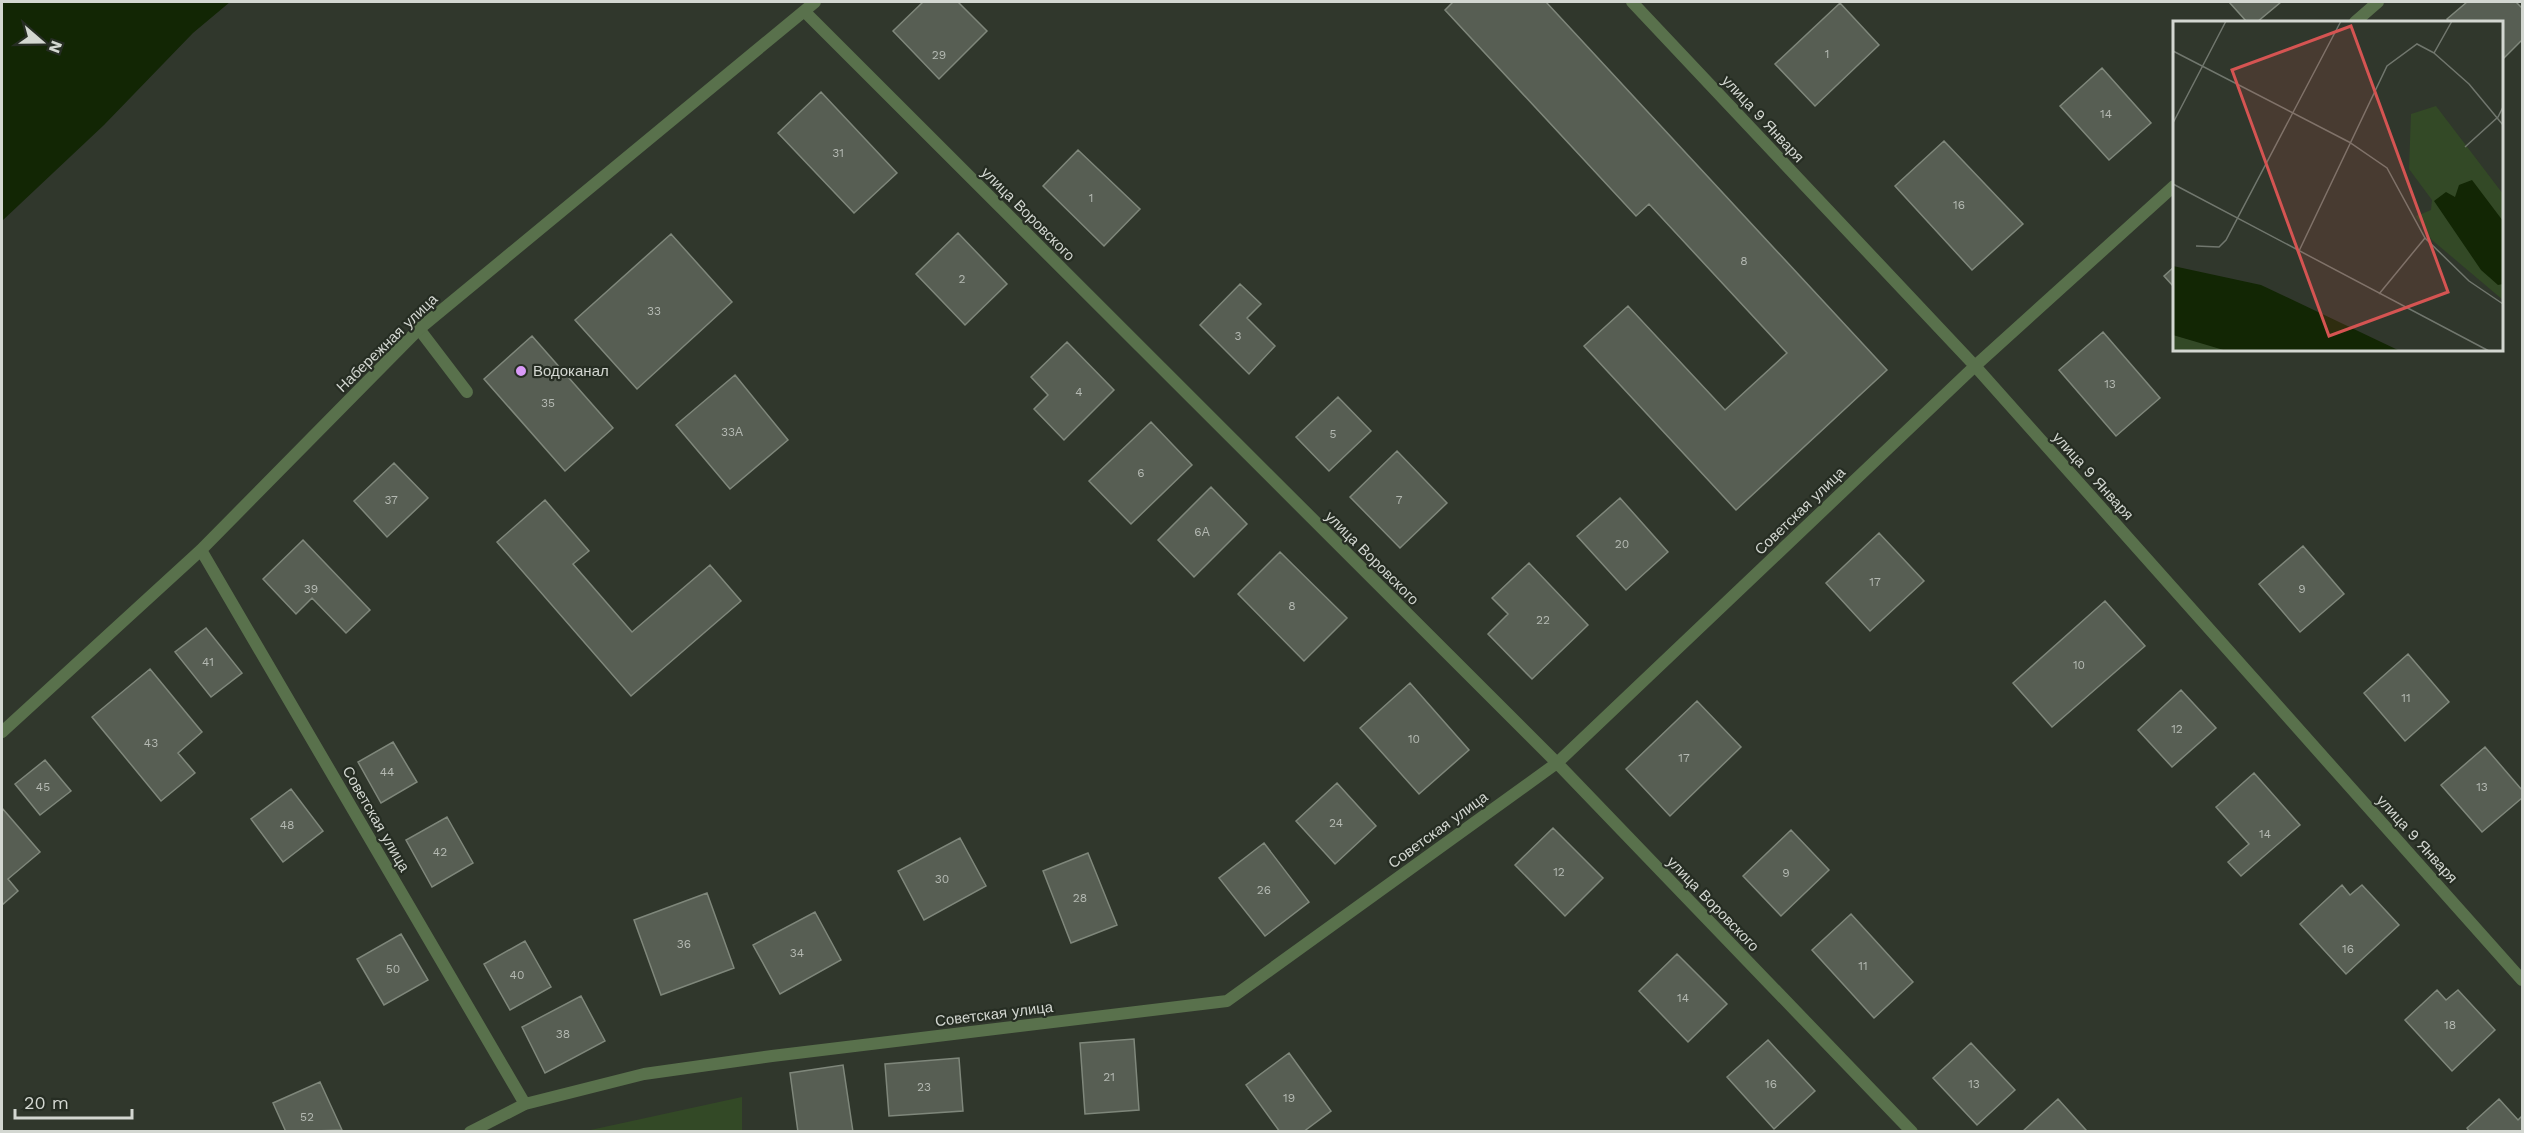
<svg xmlns="http://www.w3.org/2000/svg" width="2524" height="1133" font-family="'Work Sans',sans-serif">
<rect width="100%" height="100%" fill="#30372c"/>
<path fill="#334926" d="M742,1097V1131H586Z"/>
<path fill="#122604" d="M2,2H230L193,33L104,125L2,221Z"/>
<path fill="#575e53" stroke="#7f877b" stroke-width="1.5" d="M923,2H958L987,31L939,79L893,31Z
M1453,2H1546L1887,370L1736,510L1584,346L1628,306L1725,410L1787,353L1649,204L1636,216L1445,10Z
M2229,2H2281L2257,22H2247Z
M2467,2H2516L2522,8V40L2502,60V22H2450L2447,19Z
M1840,3L1879,45L1815,106L1775,64Z
M2102,68L2151,123L2109,160L2060,106Z
M821,92L897,173L854,213L778,133Z
M1944,141L2023,224L1972,270L1895,186Z
M1078,150L1140,209L1104,246L1043,186Z
M958,233L1007,284L965,325L916,274Z
M671,234L732,302L637,389L575,320Z
M2174,267V287L2164,276Z
M1240,284L1261,304L1247,318L1275,346L1249,374L1200,325Z
M2103,332L2160,398L2116,436L2059,370Z
M532,336L613,428L565,471L484,379Z
M1067,342L1114,390L1064,440L1034,409L1048,395L1031,377Z
M735,375L788,440L730,489L676,425Z
M1338,397L1371,431L1329,471L1296,437Z
M1151,422L1192,465L1131,524L1089,481Z
M1397,451L1447,503L1400,548L1350,497Z
M394,463L428,498L387,537L354,501Z
M1211,487L1247,524L1194,577L1158,540Z
M1620,498L1668,552L1626,590L1577,536Z
M545,500L589,551L573,564L632,632L710,565L741,601L631,696L497,542Z
M1879,533L1924,581L1870,631L1826,583Z
M303,540L370,610L346,633L312,598L296,614L263,579Z
M2303,546L2344,594L2300,632L2259,584Z
M1280,552L1347,618L1304,661L1238,594Z
M1529,563L1588,625L1532,679L1488,634L1508,614L1492,598Z
M2105,601L2145,646L2052,727L2013,683Z
M206,628L242,673L211,697L175,652Z
M2408,654L2449,702L2405,741L2364,693Z
M150,669L202,732L178,753L195,773L161,801L92,717Z
M1410,683L1469,750L1419,794L1360,728Z
M2181,690L2216,728L2172,767L2138,730Z
M1697,701L1741,747L1670,816L1626,769Z
M393,742L417,782L381,803L358,762Z
M2485,747L2522,790V798L2482,832L2441,785Z
M45,760L71,791L40,815L15,784Z
M2254,773L2300,825L2241,876L2228,862L2249,844L2216,807Z
M1337,783L1376,826L1335,864L1296,821Z
M291,789L323,831L283,862L251,819Z
M2,808L40,852L8,879L18,891L2,905Z
M447,817L473,863L432,887L406,840Z
M1553,828L1603,878L1565,916L1515,865Z
M1791,830L1829,870L1781,916L1743,876Z
M960,838L986,886L924,920L898,871Z
M1264,843L1309,902L1265,936L1219,878Z
M1088,853L1117,925L1071,943L1043,871Z
M2342,885L2350,895L2362,885L2399,925L2346,974L2300,924Z
M707,893L734,968L661,995L634,920Z
M815,912L841,960L780,994L753,945Z
M1851,914L1913,982L1874,1018L1812,950Z
M401,934L428,980L384,1005L357,959Z
M525,941L551,987L510,1010L484,964Z
M1677,954L1727,1004L1688,1042L1639,991Z
M2437,990L2446,1000L2458,990L2495,1030L2452,1071L2405,1020Z
M581,996L605,1041L545,1073L522,1027Z
M1134,1039L1139,1110L1085,1114L1080,1043Z
M1768,1040L1815,1091L1774,1129L1727,1077Z
M1971,1043L2015,1090L1977,1125L1933,1078Z
M1289,1053L1331,1111L1303,1132H1280L1246,1085Z
M959,1058L963,1111L889,1116L885,1064Z
M843,1065L853,1132H798L790,1073Z
M320,1082L342,1130L286,1132L273,1103Z
M2058,1099L2086,1130L2084,1132H2022Z
M2499,1099L2518,1120L2522,1116V1132H2470L2467,1128Z"/>
<g fill="none" stroke-linecap="round" stroke-linejoin="round">
<path stroke="#59714c" stroke-width="12" d="M419,329L467,392"/>
<path stroke="#59714c" stroke-width="12" d="M1632,2L1975,366L2522,980
M804,11L1557,763L1912,1132
M2355,22L2378,2
M201,550L525,1104
M2,732L201,550L419,329L815,2
M470,1132L525,1104L644,1074L772,1056L1227,1001L1557,763L1975,366L2174,186"/>
</g>
<circle fill="#d99af7" stroke="#262d23" stroke-width="2" cx="521" cy="371" r="6"/>
<g text-anchor="middle" dominant-baseline="central" stroke-width="4.5" stroke-linejoin="round" paint-order="stroke">
<g font-size="12" fill="#b4b9b2">
<text x="1827" y="54">1</text>
<text x="939" y="55">29</text>
<text x="2106" y="114">14</text>
<text x="838" y="153">31</text>
<text x="1091" y="198">1</text>
<text x="1959" y="205">16</text>
<text x="1744" y="261">8</text>
<text x="962" y="279">2</text>
<text x="654" y="311">33</text>
<text x="1238" y="336">3</text>
<text x="2110" y="384">13</text>
<text x="1079" y="392">4</text>
<text x="548" y="403">35</text>
<text x="732" y="432">33А</text>
<text x="1333" y="434">5</text>
<text x="1141" y="473">6</text>
<text x="391" y="500">37</text>
<text x="1399" y="500">7</text>
<text x="1202" y="532">6А</text>
<text x="1622" y="544">20</text>
<text x="1875" y="582">17</text>
<text x="311" y="589">39</text>
<text x="2302" y="589">9</text>
<text x="1292" y="606">8</text>
<text x="1543" y="620">22</text>
<text x="208" y="662">41</text>
<text x="2079" y="665">10</text>
<text x="2406" y="698">11</text>
<text x="2177" y="729">12</text>
<text x="1414" y="739">10</text>
<text x="151" y="743">43</text>
<text x="1684" y="758">17</text>
<text x="387" y="772">44</text>
<text x="43" y="787">45</text>
<text x="2482" y="787">13</text>
<text x="1336" y="823">24</text>
<text x="287" y="825">48</text>
<text x="2265" y="834">14</text>
<text x="440" y="852">42</text>
<text x="1559" y="872">12</text>
<text x="1786" y="873">9</text>
<text x="942" y="879">30</text>
<text x="1264" y="890">26</text>
<text x="1080" y="898">28</text>
<text x="684" y="944">36</text>
<text x="2348" y="949">16</text>
<text x="797" y="953">34</text>
<text x="1863" y="966">11</text>
<text x="393" y="969">50</text>
<text x="517" y="975">40</text>
<text x="1683" y="998">14</text>
<text x="2450" y="1025">18</text>
<text x="563" y="1034">38</text>
<text x="1109" y="1077">21</text>
<text x="1771" y="1084">16</text>
<text x="1974" y="1084">13</text>
<text x="924" y="1087">23</text>
<text x="1289" y="1098">19</text>
<text x="307" y="1117">52</text>
</g>
<g font-size="15" fill="#d3d7d1" stroke="#262d23">
<text transform="translate(1763 119) rotate(47)">улица 9 Января</text>
<text transform="translate(1028 214) rotate(45)">улица Воровского</text>
<text transform="translate(387 343) rotate(-44)">Набережная улица</text>
<text transform="translate(2093 476) rotate(48)">улица 9 Января</text>
<text transform="translate(1800 511) rotate(-44)">Советская улица</text>
<text transform="translate(1372 558) rotate(45)">улица Воровского</text>
<text transform="translate(376 819) rotate(60)">Советская улица</text>
<text transform="translate(1438 830) rotate(-36)">Советская улица</text>
<text transform="translate(2417 839) rotate(48)">улица 9 Января</text>
<text transform="translate(1713 904) rotate(46)">улица Воровского</text>
<text transform="translate(994 1014) rotate(-7)">Советская улица</text>
</g>
<g font-size="15" fill="#d3d7d1" stroke="#262d23" text-anchor="start">
<text x="533" y="371">Водоканал</text>
</g>
</g>
<g transform="translate(2173 21)">
<rect width="330" height="330" fill="#30372c"/>
<path d="M263,85L330,173V279L259,219L243,195L258,189L259,179L236,148L238,93ZM0,314L41,325L54,330H0Z" fill="#334926"/>
<path d="M299,159L330,200V263L325,264L308,249L261,180L273,171L282,176L286,164ZM0,245L88,264L227,330H54L0,314Z" fill="#122604"/>
<path fill="none" stroke="#71776e" stroke-width="1.5" d="M0,30L176,121L214,147L252,217L296,260L330,283M261,32L296,63L330,104M0,102L53,0M292,126L325,96L330,86M0,163L316,330M23,225L46,226L53,219L168,0M126,230L214,45L244,23L261,32L279,0M206,273L252,217"/>
<path fill="#d55452" fill-opacity="0.15" stroke="#d55452" stroke-width="3" d="M178,5L275,271L156,315L59,49Z"/>
<rect width="330" height="330" fill="none" stroke="#d3d7d1" stroke-width="3"/>
</g>
<rect width="2524" height="1133" fill="none" stroke="#d3d7d1" stroke-width="6"/>
<g transform="translate(42 42) rotate(110)" stroke="#262d23" stroke-width="4.5" paint-order="stroke">
<path d="M0-4.5L10 22L0 15L-10 22Z" fill="#d3d7d1"/>
<text y="-9" font-size="16" font-weight="bold" text-anchor="middle" fill="#d3d7d1">N</text>
</g>
<path d="M15 1109v9h117v-9" fill="none" stroke="#d3d7d1" stroke-width="3"/>
<text x="24" y="1109" font-size="18" fill="#d3d7d1" stroke="#262d23" stroke-width="4.5" paint-order="stroke">20 m</text>
</svg>
